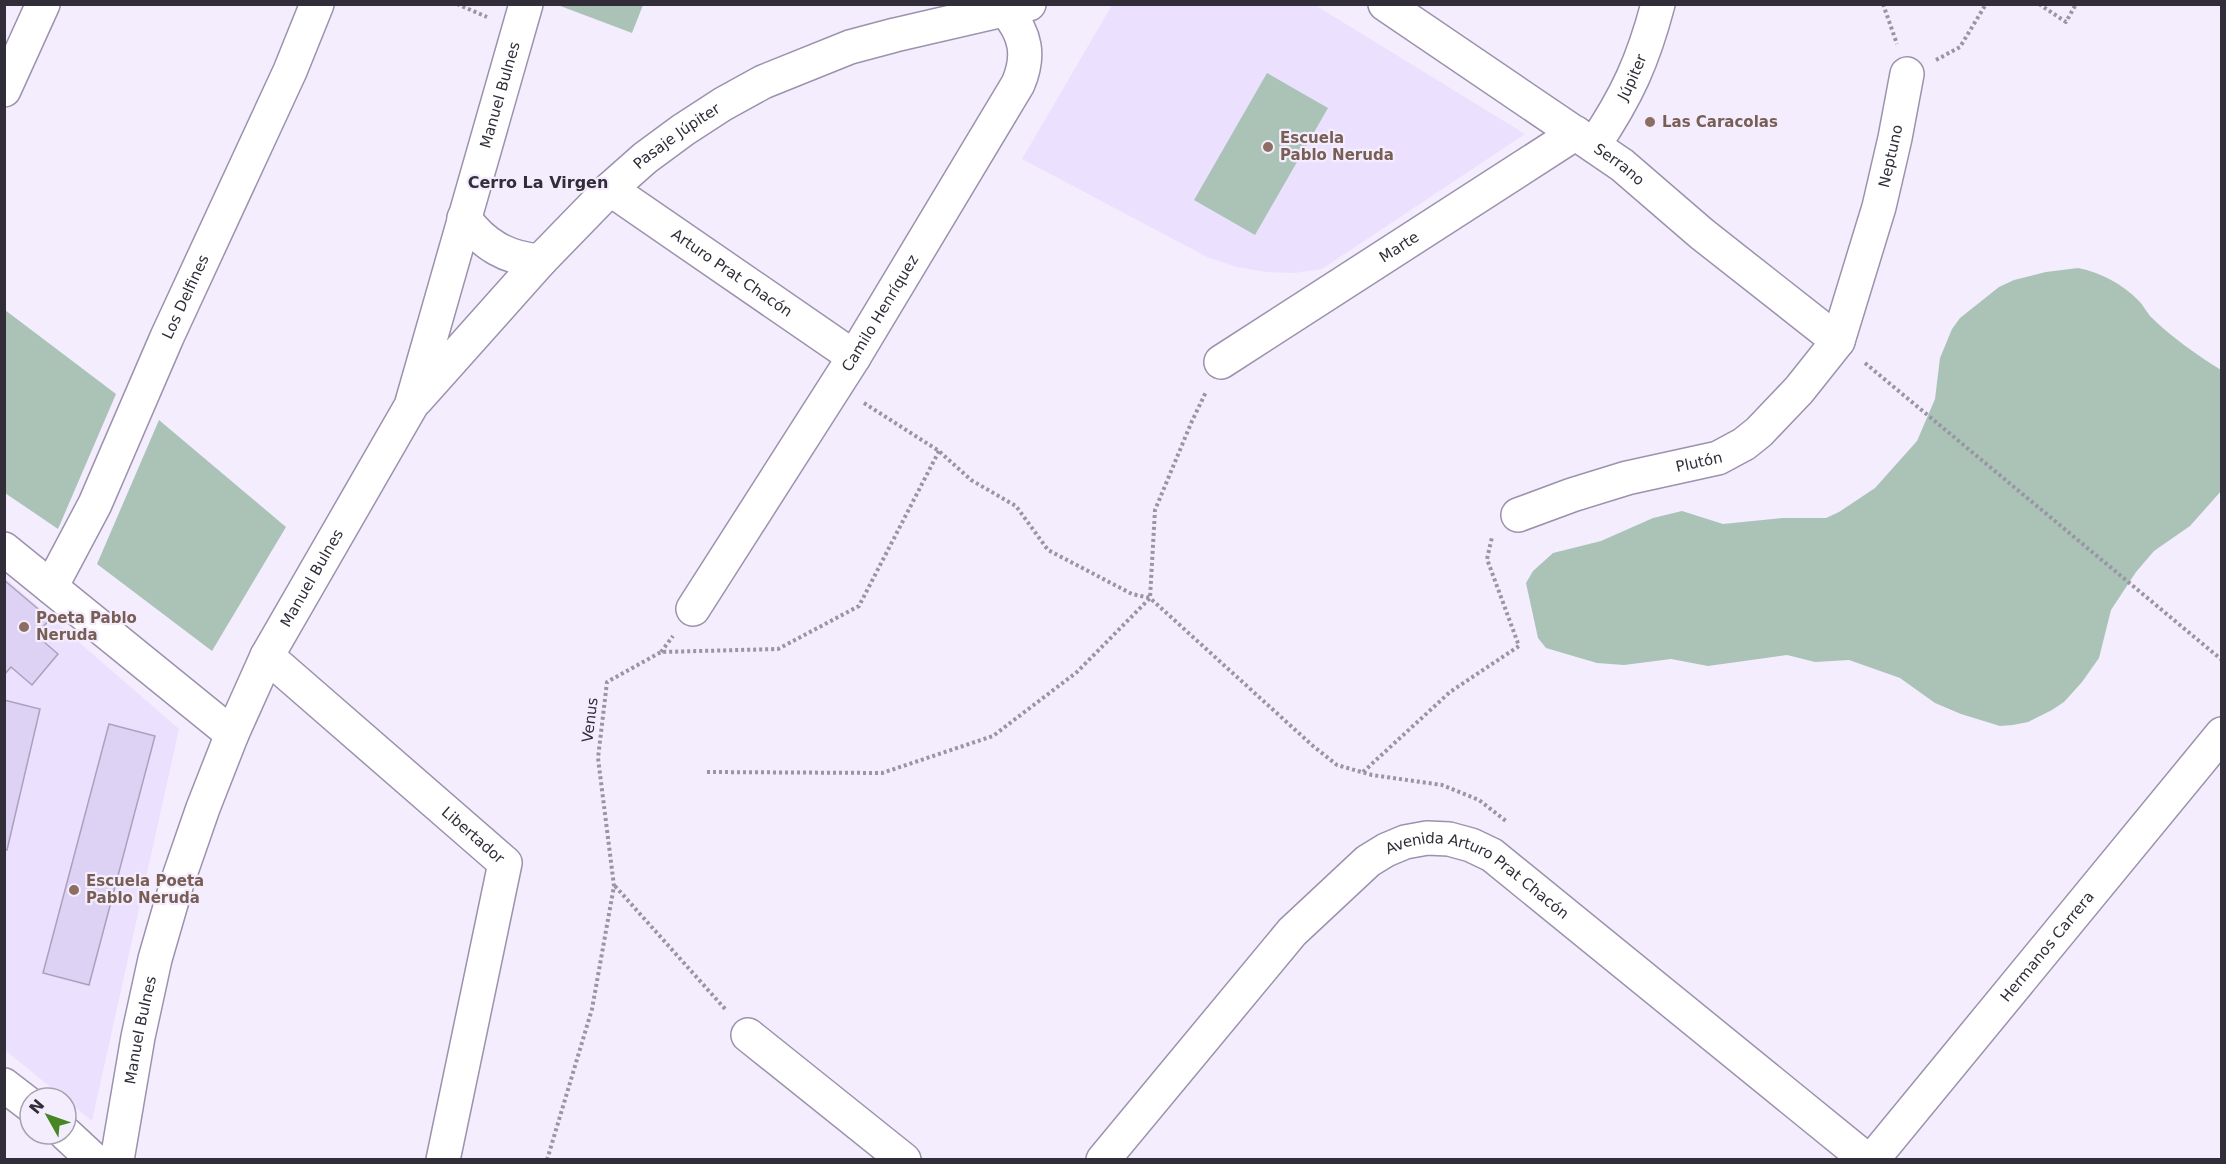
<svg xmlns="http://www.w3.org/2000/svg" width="2226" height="1164" font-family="'DejaVu Sans',sans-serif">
<rect width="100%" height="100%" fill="#f3edfe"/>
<path fill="#ebe1fe" d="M1112,5H1315L1525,134L1322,269L1294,273L1266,272L1237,267L1209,258L1022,159Z
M4,577L179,729L92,1121L5,1050Z"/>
<path fill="#abc3b7" d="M555,4H643V5L632,33Z
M1267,73L1328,108L1255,235L1194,200Z
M2078,268C2102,273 2121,283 2139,301C2143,305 2146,311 2150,316C2171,337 2197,355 2221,370L2222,490L2190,526L2154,551L2136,572L2111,610L2099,658L2082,682L2064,702L2052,710L2028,722L2013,725L2000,726L1961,714L1935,703L1900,678L1849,660L1815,662L1787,655L1708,666L1671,659L1624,665L1597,663L1546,648L1538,638L1526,583L1533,571L1553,553L1601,541L1653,518L1682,511L1723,524L1782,518H1826L1839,512L1875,488L1917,441L1935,399L1940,358L1952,329L1960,318L1999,287L2014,280L2046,272Z
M5,310L116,394L58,529L5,493Z
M159,420L286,527L212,651L97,564Z"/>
<path fill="#ddd1f4" stroke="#aaa1bc" stroke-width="1.5" d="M4,580L50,619L36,635L58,654L32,685L11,667L4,675Z
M4,700L40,709L7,850H4Z
M109,724L155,736L89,985L43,973Z"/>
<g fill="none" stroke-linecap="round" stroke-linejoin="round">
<defs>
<g id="street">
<path id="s1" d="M1385,4L1622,165L1702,234L1838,341"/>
<path d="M4,90L43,4"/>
<path id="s2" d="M1594,145C1627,96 1643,61 1658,4"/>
<path id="s3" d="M610,189L854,357"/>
<path id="s4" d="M1221,362L1576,133"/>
<path id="s5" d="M1518,515L1572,495L1627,478L1718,458L1744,444L1759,432L1799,390L1838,341L1879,207L1895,138L1907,74"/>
<path d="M4,549L232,734"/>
<path id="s6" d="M51,587L95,504L167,337L290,71L317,4"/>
<path id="s7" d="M693,609L854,357L1018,84C1030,56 1026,34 1006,11"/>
<path id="s8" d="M267,656L505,863L443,1160"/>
<path d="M748,1035L904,1160"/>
<path d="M4,1085L30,1105"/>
<path d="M66,1134L94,1160"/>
</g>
<g id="secondary">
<path d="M464,218C484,245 506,258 540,261"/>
<path id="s9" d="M416,400L540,261L610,189L645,158L683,130L723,104L763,82L850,47L895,35L1029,4"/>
<path id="s10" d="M117,1160L138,1037L155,959L177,883L203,808L232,734L267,656L411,406L526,4"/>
<path id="s11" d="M1103,1160L1292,932L1368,861L1386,850L1405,842L1427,838L1449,839L1471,845L1492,855L1867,1160"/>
<path id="s12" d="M1872,1160L2222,734"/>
</g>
</defs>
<use href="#street" stroke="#9c92ad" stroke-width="36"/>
<use href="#secondary" stroke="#9c92ad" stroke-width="36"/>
<path stroke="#9a95a3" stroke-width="4" stroke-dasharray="3 3" stroke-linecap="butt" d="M457,4L487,17
M1883,4L1897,44
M2039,4L2066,22L2076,4
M1936,60L1960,47L1986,4
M1865,363L2222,660
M864,403L939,451L971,480L1016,506L1048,550L1132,594L1150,598L1155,510L1192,421L1206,392
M661,652L673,636
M707,772L882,773L993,736L1077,672L1150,598L1313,746L1337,765L1372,775L1442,785L1479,800L1506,821
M1363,772L1450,692L1519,646L1487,559L1492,537
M615,886L726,1010
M547,1160L592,1009L614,886L598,758L607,682L661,652L778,649L859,606L939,451"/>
<use href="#street" stroke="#fff" stroke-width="33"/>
<use href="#secondary" stroke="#fff" stroke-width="33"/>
</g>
<g fill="#8d6e63" stroke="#f3edfe" stroke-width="2">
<circle cx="1650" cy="122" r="6"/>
<circle cx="1268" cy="147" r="6"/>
<circle cx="24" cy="627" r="6"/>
<circle cx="74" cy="890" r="6"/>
</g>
<g text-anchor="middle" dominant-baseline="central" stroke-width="4.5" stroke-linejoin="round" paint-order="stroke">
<g font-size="15" fill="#322e39" stroke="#f3edfe">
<text stroke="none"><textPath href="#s2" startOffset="78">Júpiter</textPath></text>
<text stroke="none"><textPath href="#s10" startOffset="1140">Manuel Bulnes</textPath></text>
<text stroke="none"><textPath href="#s9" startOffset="372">Pasaje Júpiter</textPath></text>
<text stroke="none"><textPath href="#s5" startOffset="570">Neptuno</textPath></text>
<text stroke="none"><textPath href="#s1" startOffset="284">Serrano</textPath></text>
<text stroke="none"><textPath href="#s4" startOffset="212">Marte</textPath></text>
<text stroke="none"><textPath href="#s3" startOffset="148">Arturo Prat Chacón</textPath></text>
<text stroke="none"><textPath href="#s6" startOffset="320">Los Delfines</textPath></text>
<text stroke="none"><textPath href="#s7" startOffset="350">Camilo Henríquez</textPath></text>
<text stroke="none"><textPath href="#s5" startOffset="189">Plutón</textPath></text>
<text stroke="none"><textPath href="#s10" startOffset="618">Manuel Bulnes</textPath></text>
<text transform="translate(590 720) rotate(-83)">Venus</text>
<text stroke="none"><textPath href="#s8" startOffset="273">Libertador</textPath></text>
<text stroke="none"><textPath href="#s11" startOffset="525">Avenida Arturo Prat Chacón</textPath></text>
<text stroke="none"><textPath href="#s12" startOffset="276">Hermanos Carrera</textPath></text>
<text stroke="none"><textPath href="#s10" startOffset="132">Manuel Bulnes</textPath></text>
</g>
<g font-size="15" font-weight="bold" fill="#785e54" stroke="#f3edfe" text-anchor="start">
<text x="1662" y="122">Las Caracolas</text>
<text x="1280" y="138">Escuela<tspan x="1280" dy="17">Pablo Neruda</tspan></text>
<text x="36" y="618">Poeta Pablo<tspan x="36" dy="17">Neruda</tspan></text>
<text x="86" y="881">Escuela Poeta<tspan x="86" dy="17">Pablo Neruda</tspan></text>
</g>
<g font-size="16" font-weight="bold" fill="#322e39" stroke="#f3edfe">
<text x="538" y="182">Cerro La Virgen</text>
</g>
</g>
<rect width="2226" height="1164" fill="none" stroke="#322e39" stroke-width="12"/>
<g transform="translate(48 1116) rotate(310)"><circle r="28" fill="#f3edfe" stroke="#a6a1af" stroke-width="1.5"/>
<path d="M0-4.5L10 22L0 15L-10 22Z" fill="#478625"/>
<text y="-9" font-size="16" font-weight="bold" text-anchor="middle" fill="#322e39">N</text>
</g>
</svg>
